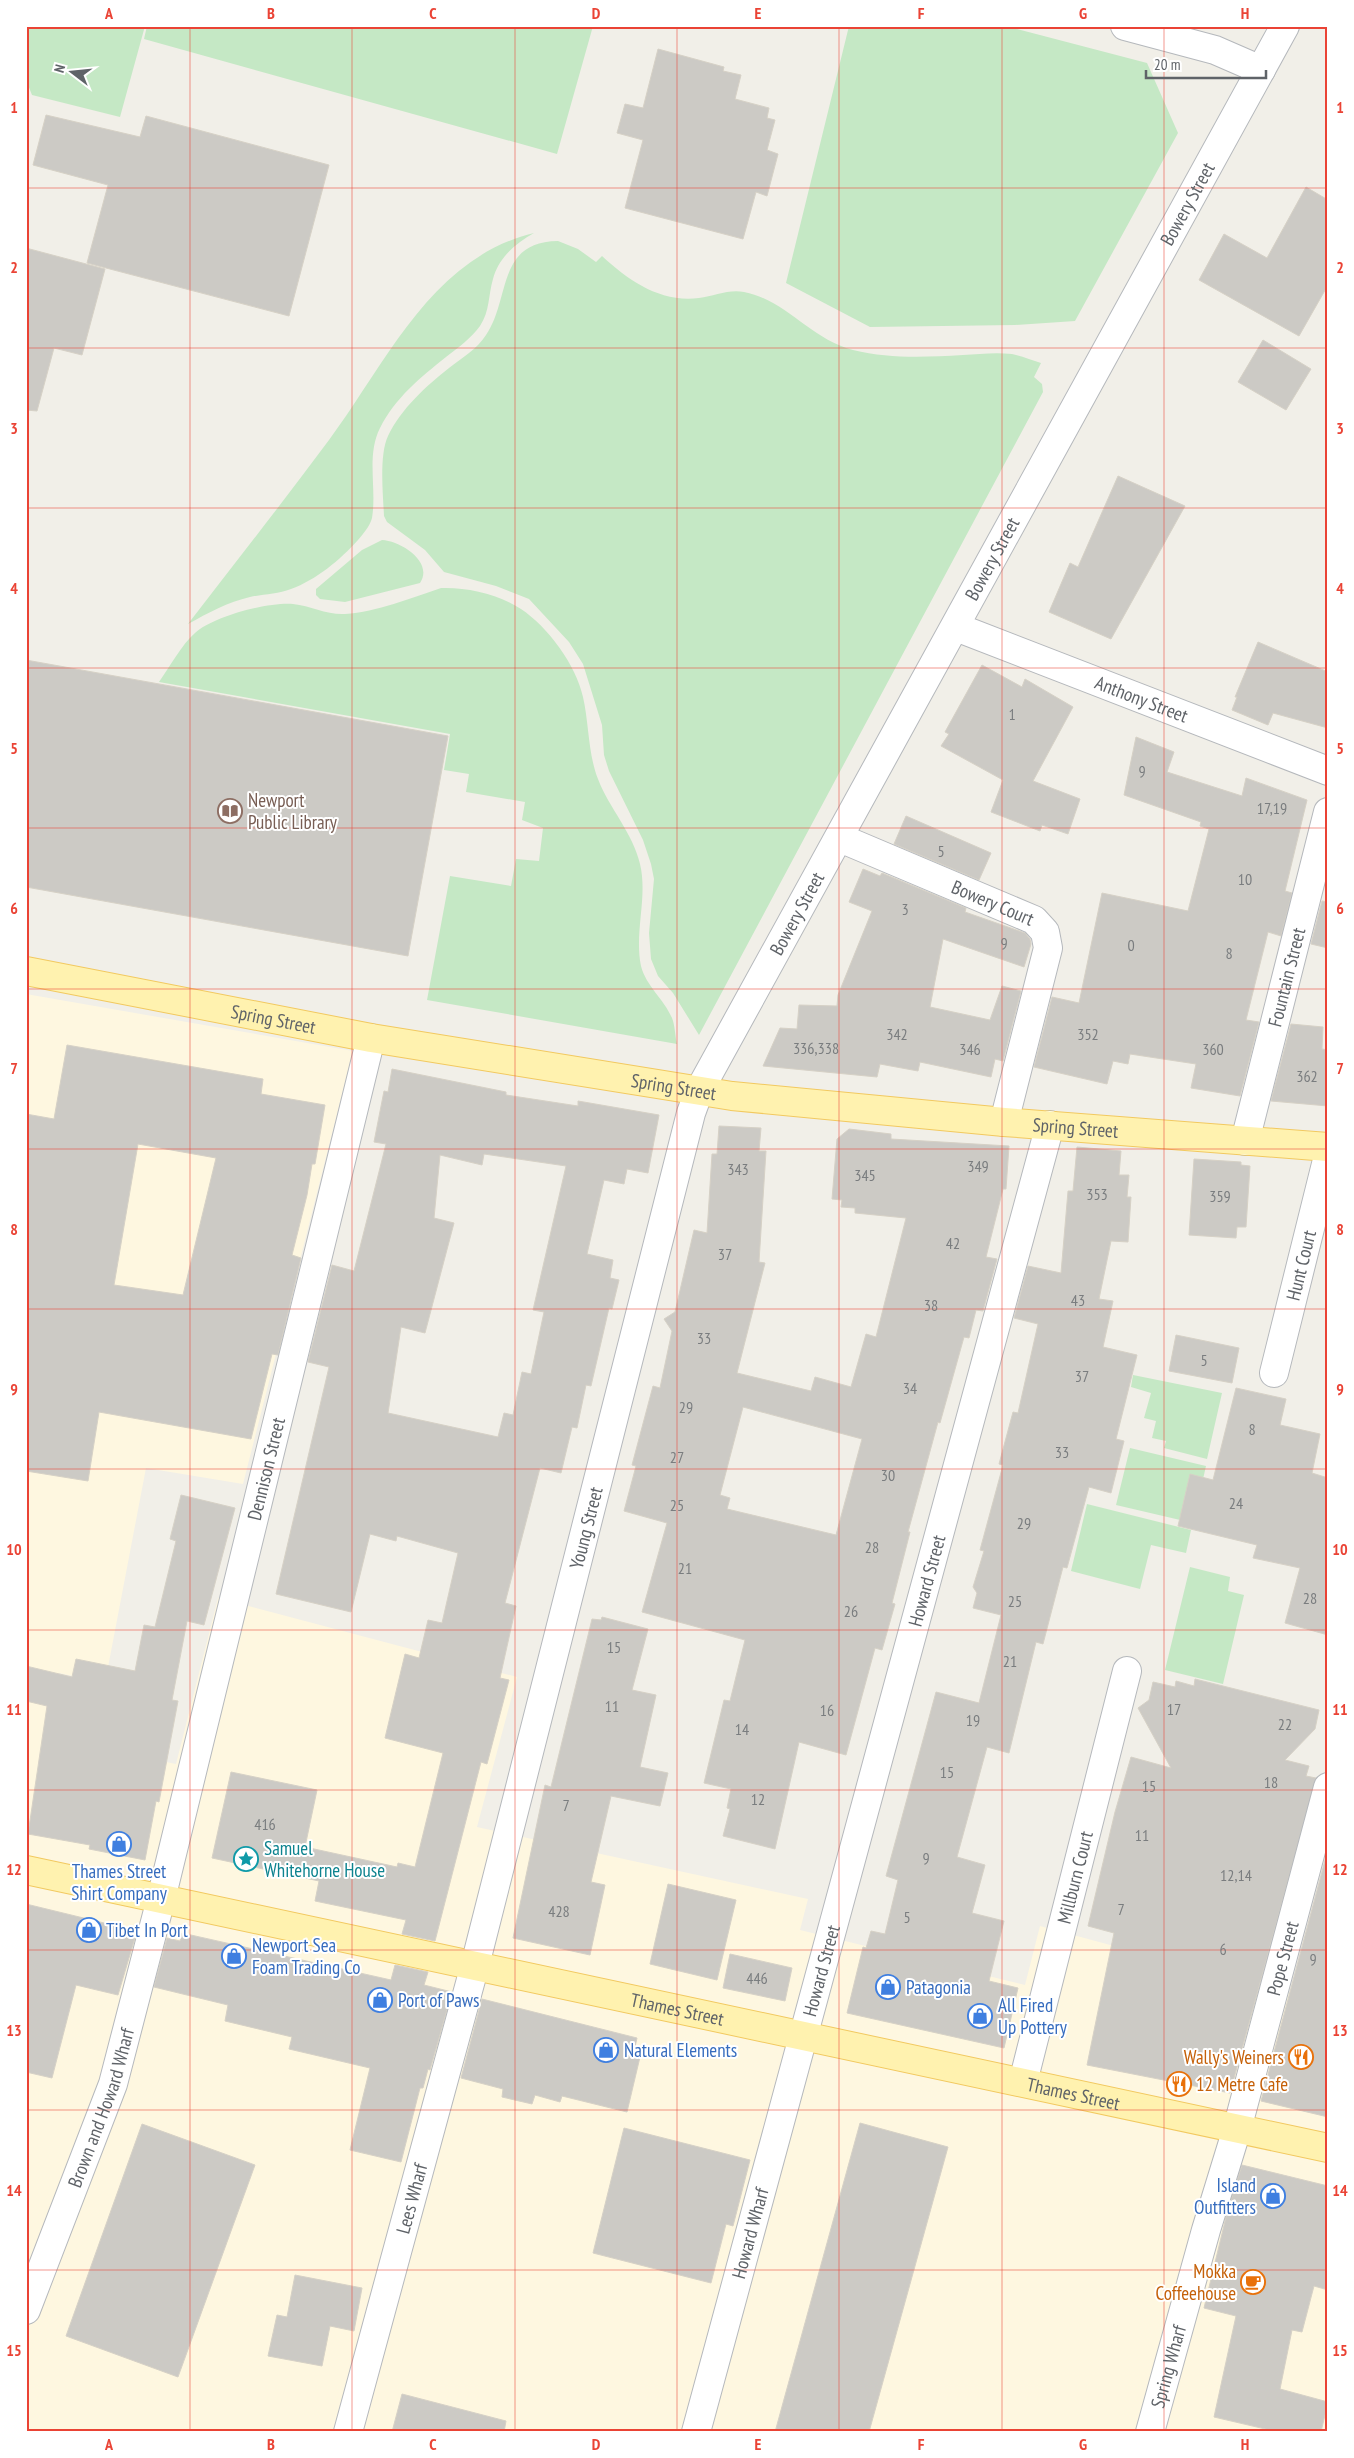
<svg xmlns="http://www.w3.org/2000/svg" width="1354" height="2458" font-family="'PT Sans Narrow',sans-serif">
<rect width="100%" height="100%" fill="#f1efe8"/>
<path fill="#fef7e0" d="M26,994L353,1051L243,1484L146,1468L105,1683L59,1673L47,1738L176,1764L218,1598L517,1677L477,1827L808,1899L800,1930L1025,1985L1040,1926L1328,2004V2432H26Z"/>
<path fill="#c5e8c5" d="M26,26H145L120,117L32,95L26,80Z
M147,26H593L557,154L144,39Z
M849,26H1005L1147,63L1178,133L1075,321L1015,325L870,327L786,283Z
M534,233C515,244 499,257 493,279C488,296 490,311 480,326C471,338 458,348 446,357C421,377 395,398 380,428C366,456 377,488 372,518C370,526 363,534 358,540C340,560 316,580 291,589C278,594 264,594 250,597C228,602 208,613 188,624C235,563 283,502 329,440C387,362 431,258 534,233Z
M558,241L578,249L596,262L602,256C629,281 661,303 699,298C714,296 729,289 744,292C786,300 810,339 853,350C890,359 926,357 963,355C979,354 996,352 1012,354C1022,356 1032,360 1041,363L1034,377L1042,384L1043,392L699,1035L673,993L658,976L651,959L649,933L654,879L651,864L643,840L609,771L604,755L602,725L583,664L569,642L529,599L496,586L444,572L425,550L387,522L384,516C383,494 379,455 388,436C401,409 426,386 449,368C462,358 477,349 486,335C511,298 496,242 558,241Z
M382,540C401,541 434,562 420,583L345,602L320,599L316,595V589L362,550Z
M441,588C467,587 498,594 521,609C548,627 576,665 583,697C589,723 588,754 598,779C609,808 633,833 640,864C648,897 634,932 641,966C646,986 664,999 672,1018C675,1025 675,1036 677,1044L427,1000L450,876L511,886L516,859L539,861L543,828L522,820L525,802L466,792L469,774L444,770L450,734L159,682C169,668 182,644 195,633C214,616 268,602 293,604C311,606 327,615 345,614C377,612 411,598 441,588Z
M1133,1375L1222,1393L1207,1459L1164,1448L1166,1441L1152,1438L1156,1421L1144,1418L1151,1393L1131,1387Z
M1130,1448L1206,1466L1193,1523L1116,1505Z
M1087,1504L1191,1530L1186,1553L1151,1545L1140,1589L1071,1571Z
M1190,1567L1230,1577L1228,1591L1244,1595L1223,1684L1165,1670Z"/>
<path fill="#cccac5" stroke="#d6d1c6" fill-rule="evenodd" d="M658,49L724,67L723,71L741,75L735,99L769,108L767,118L775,120L767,150L778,154L767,196L756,192L743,239L625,208L643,140L617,133L625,104L643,108Z
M46,115L140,137L146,116L329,165L289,316L87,263L108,185L33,165Z
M1306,187L1328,200V285L1299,336L1199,280L1224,234L1267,258Z
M26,248L105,269L82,355L54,348L37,411L26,410Z
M1263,340L1311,369L1286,410L1238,382Z
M1118,476L1185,506L1111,639L1049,612L1070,563L1078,567Z
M1258,642L1328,672V728L1273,713L1268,725L1232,710L1237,697H1235Z
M26,660L448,736L408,956L26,887Z
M982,665L1022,687L1025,679L1073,707L1033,781L1080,799L1068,834L1042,825L1040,831L991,812L1003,780L941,746L949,734L945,732Z
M1136,737L1174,752L1167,772L1242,796L1246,778L1307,800L1285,891L1292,893L1281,936L1268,932L1246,1020L1259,1022L1240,1096L1191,1088L1196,1064L1130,1054L1128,1064L1113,1061L1107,1084L1034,1067L1052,997L1079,1003L1102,893L1188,911L1209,829L1200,826L1201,822L1124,795Z
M906,816L991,853L979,880L894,844Z
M863,869L880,876L882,873L966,908L965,912L1025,933L1030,939L1031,944L1024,967L943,939L930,1007L990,1020L1002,986L1021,991L1003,1061L995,1059L991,1077L920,1062L918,1071L880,1064L877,1077L763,1066L780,1028L797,1029L799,1005L837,1006L838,995L872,911L849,902Z
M1322,901L1328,902V948L1311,944Z
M1291,1024L1323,1027L1322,1049L1328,1050V1106L1271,1101Z
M67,1045L263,1079L261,1094L325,1105L315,1164H312L307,1195L292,1255L301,1258L278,1355L272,1354L251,1439L99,1412L88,1481L26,1471V1114L54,1119ZM138,1144L216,1158L183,1295L114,1285Z
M392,1069L506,1092V1095L578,1106V1101L659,1115L648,1173L627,1169L624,1184L604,1180L587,1254L613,1260L610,1278L619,1280L612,1309L609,1308L591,1386L586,1385L577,1428L572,1427L561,1473L540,1468L505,1603L516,1606L500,1678L509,1680L487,1764L481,1762L435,1941L402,1934L406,1920L315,1901L319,1881L212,1858L231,1772L317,1790L305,1847L397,1867L398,1863L415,1867L443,1753L385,1738L405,1654L419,1658L428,1620L442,1623L458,1553L397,1536L396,1541L370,1534L351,1612L276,1594L329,1367L308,1362L332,1265L354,1271L386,1144L374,1142L384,1091L388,1092ZM484,1154L566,1166L533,1310L544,1312L531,1374L522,1372L513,1415L504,1413L498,1437L388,1413L401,1327L425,1333L454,1223L434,1218L440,1155L482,1165Z
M719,1126L761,1128L759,1151H766L759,1262L765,1263L737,1373L811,1391L815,1377L851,1387L866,1334L876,1337L906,1218L855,1213V1208L841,1207L842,1200L832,1199L837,1139L849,1129L891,1134V1139L1009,1146L1006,1189H1003L986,1257L997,1259L983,1311L976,1310L969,1338L964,1337L940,1423L938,1422L908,1532H910L892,1603L895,1604L882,1650L875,1648L846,1755L799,1742L775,1849L723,1836L730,1809L727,1808L731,1789L704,1783L724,1700L730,1701L745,1640L642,1612L667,1523L624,1511L636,1466L632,1465L653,1386L660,1388L672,1331L664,1319L675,1312L694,1230L707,1233L712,1154H717ZM743,1407L862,1439L836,1535L727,1509L730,1498L720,1495Z
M1077,1147L1121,1151L1119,1175H1129L1127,1197H1131L1128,1242L1111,1241L1099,1299L1113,1301L1103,1347L1137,1355L1116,1439L1124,1441L1111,1493L1089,1487L1067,1568L1063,1567L1043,1644L1036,1642L1009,1753L987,1747L957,1857L985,1865L972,1913L1004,1921L989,1981L1018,1988L1004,2048L847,2013L863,1947L866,1948L871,1931L885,1934L898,1880L886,1876L936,1692L979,1703L1001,1615L973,1608L977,1593L973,1587L984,1551L980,1550L1003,1465L999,1464L1013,1412L1018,1413L1038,1324L1014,1318L1028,1266L1061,1273L1068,1191H1073Z
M1194,1159L1241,1162V1165L1250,1166L1246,1227H1237L1236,1238L1189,1235Z
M1176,1335L1239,1348L1232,1383L1169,1371Z
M1236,1388L1286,1399L1280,1425L1320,1434L1312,1473L1328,1478V1635L1285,1623L1300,1568L1253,1558L1257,1545L1178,1526L1190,1474L1213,1480Z
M181,1495L235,1508L204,1625L187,1621L172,1700L178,1701L159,1802L156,1801L145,1860L89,1849L90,1845L28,1834L47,1706L26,1701V1666L72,1677L76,1659L135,1671L144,1625L155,1627L176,1541L170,1539Z
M602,1617L648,1629L632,1690L656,1695L640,1767L668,1773L660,1806L611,1796L591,1882L605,1885L590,1955L513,1938L545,1785L551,1787L592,1619L601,1620Z
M1195,1679L1319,1710L1315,1729L1285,1760L1309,1766L1306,1776L1316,1778L1230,2093L1087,2065L1114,1933L1088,1926L1115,1812L1131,1757L1171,1768L1138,1708L1149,1700L1153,1682L1175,1687L1176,1681L1194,1686Z
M1328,1849V2117L1261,2101Z
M668,1884L736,1900L717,1980L650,1964Z
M26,1904L137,1931L118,1995L76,1985L52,2078L26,2072Z
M182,1933L391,1980L395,1965L428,1972L424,1985L452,1992L430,2070L428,2069L423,2088H420L401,2162L350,2150L370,2068L289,2049L292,2037L225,2021L228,2005L154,1987L167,1938L180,1941Z
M730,1954L792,1968L785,2001L723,1988Z
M482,1999L637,2038L633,2056L640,2057L627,2112L562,2096L560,2102L535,2095L532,2104L502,2097L503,2089L461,2078Z
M860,2123L948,2147L869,2432H775Z
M142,2124L255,2165L178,2377L66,2336Z
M624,2128L750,2160L733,2226L726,2224L711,2283L593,2253Z
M1242,2165L1328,2186V2290L1314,2286L1302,2332L1292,2330L1280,2389L1328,2402L1321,2432H1278L1214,2417L1236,2316L1204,2308L1227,2213Z
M295,2275L362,2288L354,2331L330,2326L322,2366L268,2356L277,2315L287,2317Z
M402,2394L506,2421L504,2432H392Z"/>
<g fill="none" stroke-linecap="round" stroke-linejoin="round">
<defs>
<g id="minor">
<path d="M1125,26L1215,50L1261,70"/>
<path id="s1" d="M956,627L1328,771"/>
<path id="s2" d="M840,838L1034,920L1045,932L1048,948L1004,1122"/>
<path id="s3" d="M1245,1141L1328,812"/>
<path id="s4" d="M1274,1373L1328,1156"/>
<path id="s5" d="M1023,2082L1127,1671"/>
<path id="s6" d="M26,2310L113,2084L161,1899L371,1038"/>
<path id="s7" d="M348,2432L475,1965L691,1113L699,1091L1285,26"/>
<path id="s8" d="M696,2432L1050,1125"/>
<path id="s9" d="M1150,2432L1206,2230L1237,2129L1328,1787"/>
</g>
<g id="major">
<path id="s10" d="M26,971L371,1038L732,1096L1004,1122L1328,1147"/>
<path id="s11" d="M26,1870L1328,2148"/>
</g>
</defs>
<use href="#minor" stroke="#b5b8bc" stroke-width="30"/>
<use href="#major" stroke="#f2c960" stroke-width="30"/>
<use href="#minor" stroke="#fff" stroke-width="28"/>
<use href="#major" stroke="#fff2af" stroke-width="28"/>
</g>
<path fill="none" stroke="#ea4335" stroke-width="1" stroke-opacity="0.55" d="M190,26V2432M352,26V2432M515,26V2432M677,26V2432M839,26V2432M1002,26V2432M1164,26V2432M26,188H1328M26,348H1328M26,508H1328M26,668H1328M26,828H1328M26,989H1328M26,1149H1328M26,1309H1328M26,1469H1328M26,1630H1328M26,1790H1328M26,1950H1328M26,2110H1328M26,2270H1328"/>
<defs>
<symbol id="library-ring" viewBox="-11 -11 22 22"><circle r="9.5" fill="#fff" stroke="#8d6e63" stroke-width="1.5"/><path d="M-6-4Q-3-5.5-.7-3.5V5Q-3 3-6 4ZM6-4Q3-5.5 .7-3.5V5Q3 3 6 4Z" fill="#8d6e63"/></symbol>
<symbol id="shop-ring" viewBox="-11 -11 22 22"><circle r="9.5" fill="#fff" stroke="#3f7fe0" stroke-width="1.5"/><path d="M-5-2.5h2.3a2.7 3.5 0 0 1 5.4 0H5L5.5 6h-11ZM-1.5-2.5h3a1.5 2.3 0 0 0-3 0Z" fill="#3f7fe0"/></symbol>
<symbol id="sight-ring" viewBox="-11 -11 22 22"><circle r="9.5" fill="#fff" stroke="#0f9aa8" stroke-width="1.5"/><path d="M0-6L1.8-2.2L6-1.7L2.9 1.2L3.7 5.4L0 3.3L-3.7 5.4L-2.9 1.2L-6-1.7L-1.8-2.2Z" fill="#0f9aa8"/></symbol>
<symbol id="restaurant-ring" viewBox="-11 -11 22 22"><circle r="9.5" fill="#fff" stroke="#e8710a" stroke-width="1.5"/><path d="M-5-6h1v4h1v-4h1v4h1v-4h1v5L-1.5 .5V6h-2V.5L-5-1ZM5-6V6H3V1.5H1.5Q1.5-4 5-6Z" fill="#e8710a"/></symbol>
<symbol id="cafe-ring" viewBox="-11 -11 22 22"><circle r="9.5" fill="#fff" stroke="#e8710a" stroke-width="1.5"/><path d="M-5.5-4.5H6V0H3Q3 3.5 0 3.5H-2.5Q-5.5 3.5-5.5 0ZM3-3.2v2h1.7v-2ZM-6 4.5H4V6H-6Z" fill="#e8710a"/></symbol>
</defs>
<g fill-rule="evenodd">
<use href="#library-ring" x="216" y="797" width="28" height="28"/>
<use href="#shop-ring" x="105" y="1830" width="28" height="28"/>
<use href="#sight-ring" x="232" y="1845" width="28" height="28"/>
<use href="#shop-ring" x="75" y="1916" width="28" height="28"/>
<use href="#shop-ring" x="220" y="1942" width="28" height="28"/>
<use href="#shop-ring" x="874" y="1973" width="28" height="28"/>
<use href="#shop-ring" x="366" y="1986" width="28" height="28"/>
<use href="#shop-ring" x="966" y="2002" width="28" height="28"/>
<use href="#shop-ring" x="592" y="2036" width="28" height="28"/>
<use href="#restaurant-ring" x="1287" y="2043" width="28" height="28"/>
<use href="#restaurant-ring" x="1165" y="2070" width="28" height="28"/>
<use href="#shop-ring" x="1259" y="2182" width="28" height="28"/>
<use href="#cafe-ring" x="1239" y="2268" width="28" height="28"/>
</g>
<g text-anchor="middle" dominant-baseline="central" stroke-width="4" stroke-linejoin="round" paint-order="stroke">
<g font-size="16" fill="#7a7d7f">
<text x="1012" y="714">1</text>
<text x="1142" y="771">9</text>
<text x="1272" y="808">17,19</text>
<text x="941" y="851">5</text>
<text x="1245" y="879">10</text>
<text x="905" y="909">3</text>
<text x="1004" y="943">9</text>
<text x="1131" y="945">0</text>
<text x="1229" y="953">8</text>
<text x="897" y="1034">342</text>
<text x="1088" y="1034">352</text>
<text x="816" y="1048">336,338</text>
<text x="970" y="1049">346</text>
<text x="1213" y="1049">360</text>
<text x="1307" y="1076">362</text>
<text x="978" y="1166">349</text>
<text x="738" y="1169">343</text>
<text x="865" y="1175">345</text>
<text x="1097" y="1194">353</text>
<text x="1220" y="1196">359</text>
<text x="953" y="1243">42</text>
<text x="725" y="1254">37</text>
<text x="1078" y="1300">43</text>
<text x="931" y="1305">38</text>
<text x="704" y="1338">33</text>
<text x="1204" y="1360">5</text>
<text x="1082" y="1376">37</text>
<text x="910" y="1388">34</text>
<text x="686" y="1407">29</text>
<text x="1252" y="1429">8</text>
<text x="1062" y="1452">33</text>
<text x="677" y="1457">27</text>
<text x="888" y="1475">30</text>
<text x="1236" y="1503">24</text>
<text x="677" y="1505">25</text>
<text x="1024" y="1523">29</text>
<text x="872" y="1547">28</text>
<text x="685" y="1568">21</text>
<text x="1310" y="1598">28</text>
<text x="1015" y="1601">25</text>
<text x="851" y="1611">26</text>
<text x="614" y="1647">15</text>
<text x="1010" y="1661">21</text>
<text x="612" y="1706">11</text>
<text x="1174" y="1709">17</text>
<text x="827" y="1710">16</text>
<text x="973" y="1720">19</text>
<text x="1285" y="1724">22</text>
<text x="742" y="1729">14</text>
<text x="947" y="1772">15</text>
<text x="1271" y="1782">18</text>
<text x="1149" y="1786">15</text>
<text x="758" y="1799">12</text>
<text x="566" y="1805">7</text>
<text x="265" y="1824">416</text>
<text x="1142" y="1835">11</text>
<text x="926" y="1858">9</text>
<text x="1236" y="1875">12,14</text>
<text x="1121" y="1909">7</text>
<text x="559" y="1911">428</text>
<text x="907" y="1917">5</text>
<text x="1223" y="1949">6</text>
<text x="1313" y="1959">9</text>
<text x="757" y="1978">446</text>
</g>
<g font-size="19" fill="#5f6368" stroke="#fff">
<text stroke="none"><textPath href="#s7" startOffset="2399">Bowery Street</textPath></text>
<text stroke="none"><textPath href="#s7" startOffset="1994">Bowery Street</textPath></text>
<text stroke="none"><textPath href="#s1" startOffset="199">Anthony Street</textPath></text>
<text stroke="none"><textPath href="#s2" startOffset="166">Bowery Court</textPath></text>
<text stroke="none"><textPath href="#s7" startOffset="1589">Bowery Street</textPath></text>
<text stroke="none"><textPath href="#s3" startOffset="169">Fountain Street</textPath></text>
<text stroke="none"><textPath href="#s10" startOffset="252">Spring Street</textPath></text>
<text stroke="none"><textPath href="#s10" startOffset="658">Spring Street</textPath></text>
<text stroke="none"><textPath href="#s10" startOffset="1062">Spring Street</textPath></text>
<text stroke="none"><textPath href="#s4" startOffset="111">Hunt Court</textPath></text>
<text stroke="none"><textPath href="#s6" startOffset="876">Dennison Street</textPath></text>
<text stroke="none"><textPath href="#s7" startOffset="935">Young Street</textPath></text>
<text stroke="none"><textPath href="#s8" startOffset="882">Howard Street</textPath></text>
<text stroke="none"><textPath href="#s5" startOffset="211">Millburn Court</textPath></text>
<text stroke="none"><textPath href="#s9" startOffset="492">Pope Street</textPath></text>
<text stroke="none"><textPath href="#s8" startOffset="478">Howard Street</textPath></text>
<text stroke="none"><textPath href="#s11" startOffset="666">Thames Street</textPath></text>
<text stroke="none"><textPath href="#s11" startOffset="1071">Thames Street</textPath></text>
<text stroke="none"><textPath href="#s6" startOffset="216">Brown and Howard Wharf</textPath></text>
<text stroke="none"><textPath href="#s7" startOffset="242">Lees Wharf</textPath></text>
<text stroke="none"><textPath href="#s8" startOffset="206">Howard Wharf</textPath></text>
<text stroke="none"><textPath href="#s9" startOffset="68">Spring Wharf</textPath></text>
</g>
<g font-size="19" fill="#785e54" stroke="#fff" text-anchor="start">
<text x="248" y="800">Newport<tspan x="248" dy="22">Public Library</tspan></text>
</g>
<g font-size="19" fill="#0d838f" stroke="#fff" text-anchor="start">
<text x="264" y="1848">Samuel<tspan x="264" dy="22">Whitehorne House</tspan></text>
</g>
<g font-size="19" fill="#366cbe" stroke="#fff" text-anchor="start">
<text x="119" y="1871" text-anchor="middle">Thames Street<tspan x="119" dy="22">Shirt Company</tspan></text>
<text x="106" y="1930">Tibet In Port</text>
<text x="252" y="1945">Newport Sea<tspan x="252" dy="22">Foam Trading Co</tspan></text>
<text x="906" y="1987">Patagonia</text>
<text x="398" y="2000">Port of Paws</text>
<text x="998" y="2005">All Fired<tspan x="998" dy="22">Up Pottery</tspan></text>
<text x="624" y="2050">Natural Elements</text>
<text x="1256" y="2185" text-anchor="end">Island<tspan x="1256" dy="22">Outfitters</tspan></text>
</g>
<g font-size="19" fill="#c56008" stroke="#fff" text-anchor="end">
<text x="1284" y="2057">Wally's Weiners</text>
<text x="1196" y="2084" text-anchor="start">12 Metre Cafe</text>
<text x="1236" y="2271">Mokka<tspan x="1236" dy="22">Coffeehouse</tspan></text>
</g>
</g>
<rect width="1354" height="2458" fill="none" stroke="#ffffff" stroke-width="55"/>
<g transform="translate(72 72) rotate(286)" stroke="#ffffff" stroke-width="4" paint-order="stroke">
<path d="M0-4L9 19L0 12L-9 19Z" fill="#5f6368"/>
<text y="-8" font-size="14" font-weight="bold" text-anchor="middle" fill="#5f6368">N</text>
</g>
<path d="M1146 70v8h120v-8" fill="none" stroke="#5f6368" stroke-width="2.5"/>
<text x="1154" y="70" font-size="15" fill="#5f6368" stroke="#ffffff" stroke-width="4" paint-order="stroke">20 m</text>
<rect x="28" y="28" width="1298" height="2402" fill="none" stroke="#ea4335" stroke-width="2"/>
<g font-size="16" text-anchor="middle" font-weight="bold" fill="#ea4335">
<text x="109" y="19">A</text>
<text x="271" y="19">B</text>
<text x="433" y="19">C</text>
<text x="596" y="19">D</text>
<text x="758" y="19">E</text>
<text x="921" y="19">F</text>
<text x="1083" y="19">G</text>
<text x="1245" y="19">H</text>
<text x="14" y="113">1</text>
<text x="1340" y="113">1</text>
<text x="14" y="273">2</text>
<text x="1340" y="273">2</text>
<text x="14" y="434">3</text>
<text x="1340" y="434">3</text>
<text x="14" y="594">4</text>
<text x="1340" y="594">4</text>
<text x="14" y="754">5</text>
<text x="1340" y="754">5</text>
<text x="14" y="914">6</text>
<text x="1340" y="914">6</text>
<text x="14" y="1074">7</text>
<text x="1340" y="1074">7</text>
<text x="14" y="1235">8</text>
<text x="1340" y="1235">8</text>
<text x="14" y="1395">9</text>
<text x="1340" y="1395">9</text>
<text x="14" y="1555">10</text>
<text x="1340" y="1555">10</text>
<text x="14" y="1715">11</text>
<text x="1340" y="1715">11</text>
<text x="14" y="1875">12</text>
<text x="1340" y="1875">12</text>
<text x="14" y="2036">13</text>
<text x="1340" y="2036">13</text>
<text x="14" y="2196">14</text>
<text x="1340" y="2196">14</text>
<text x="14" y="2356">15</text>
<text x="1340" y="2356">15</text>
<text x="109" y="2450">A</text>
<text x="271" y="2450">B</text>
<text x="433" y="2450">C</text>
<text x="596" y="2450">D</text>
<text x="758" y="2450">E</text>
<text x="921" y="2450">F</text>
<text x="1083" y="2450">G</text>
<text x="1245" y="2450">H</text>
</g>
</svg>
